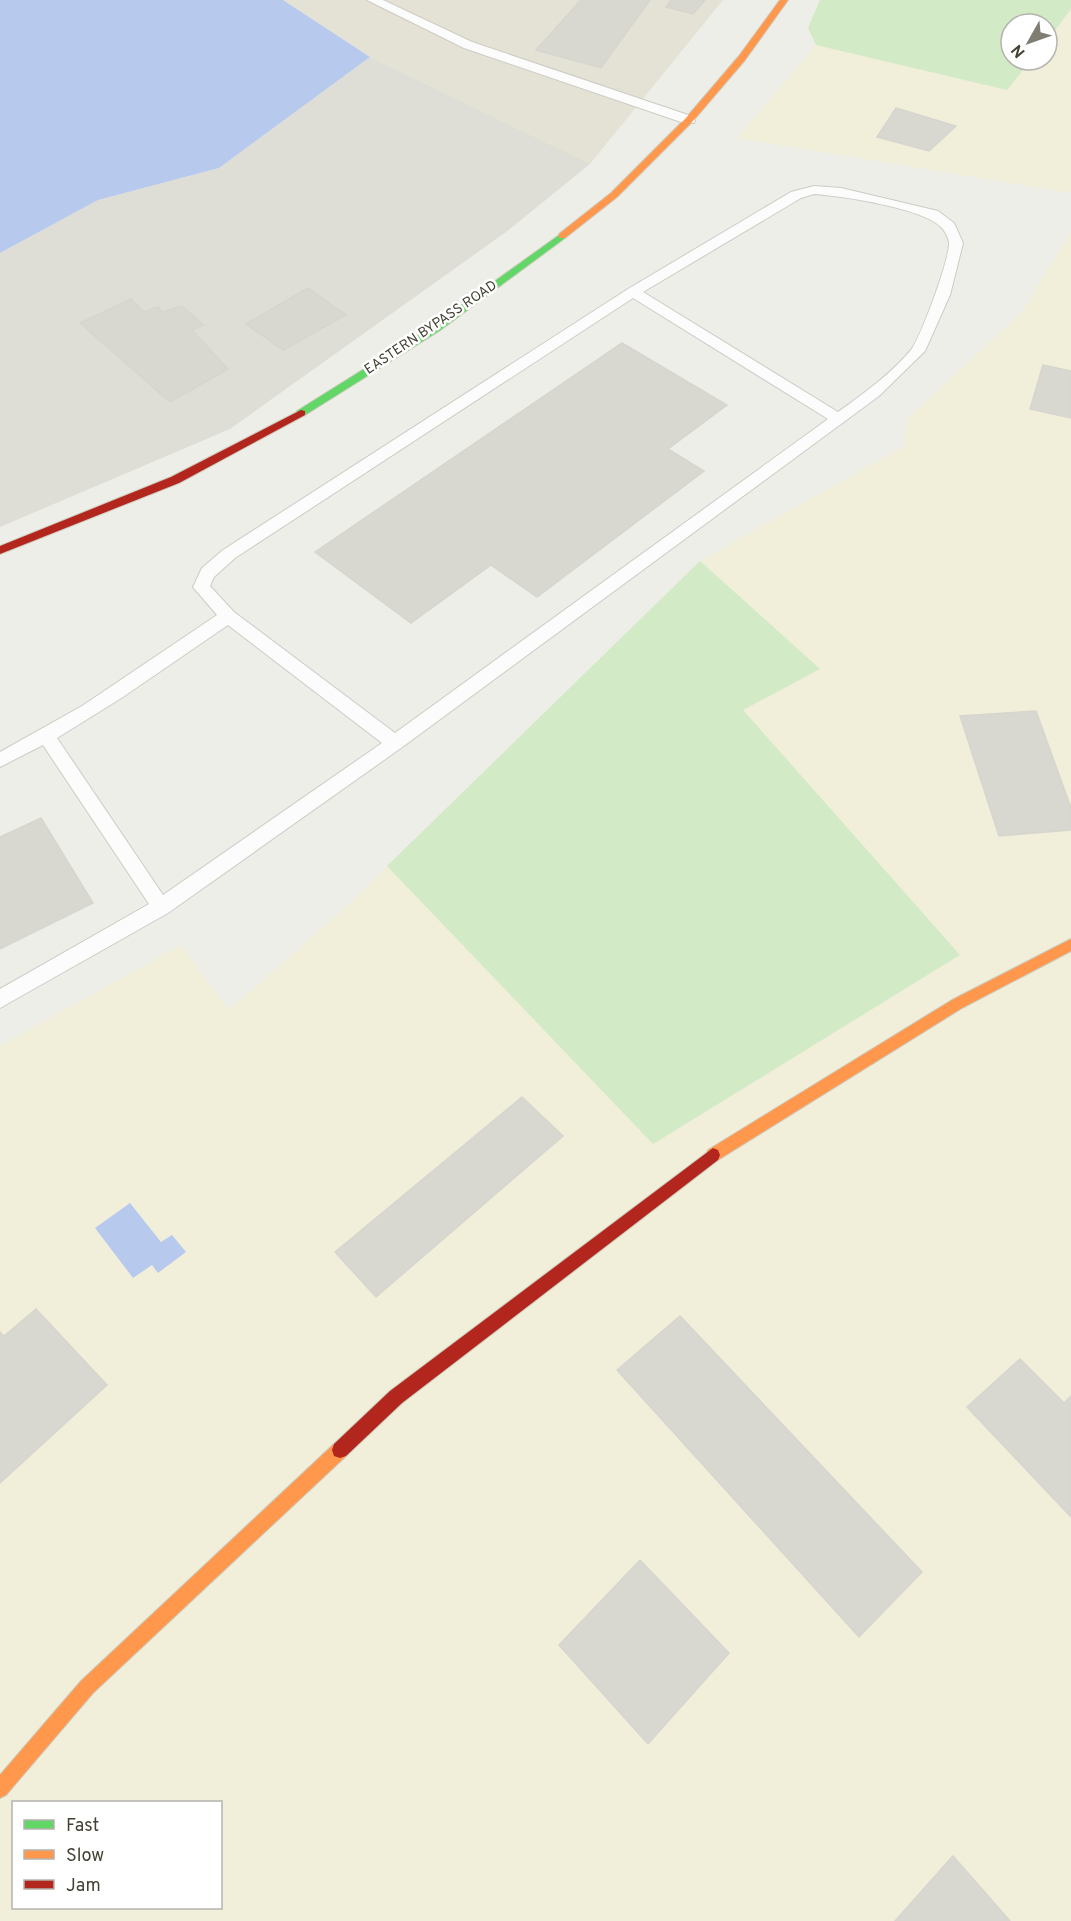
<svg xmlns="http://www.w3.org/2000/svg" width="1071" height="1921" font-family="Overpass,sans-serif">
<rect width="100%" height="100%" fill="#eeeee8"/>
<path fill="#e3e2d5" d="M283,0H723L590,164L370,57Z"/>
<path fill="#f1eeda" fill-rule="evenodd" d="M820,0H1071V193L737,138L816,45L808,28ZM1011,24H1047V60H1011Z
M1071,232V1921H0V1046L181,945L229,1010L345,908L700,561L903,447L907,419L1022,312ZM14,1802H220V1908H14Z"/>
<path fill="#deddd6" d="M370,57L590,164L506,232L230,429L0,527V253L98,200L219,168Z"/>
<path fill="#d3eac7" d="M820,0H1071V9L1047,41V24H1011V60H1031L1007,90L816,45L808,28Z
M700,561L820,669L743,710L960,955L653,1144L387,866Z"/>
<path fill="#b7caed" d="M0,0H283L370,57L219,168L98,200L0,253Z
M130,1203L161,1242L172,1235L186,1252L158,1273L152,1265L133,1278L95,1228Z"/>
<path fill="#d8d7d0" stroke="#d6d6ce" stroke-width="1.5" d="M581,0H650L601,68L536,50Z
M671,0H705L693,14L666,7Z
M896,108L956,126L929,151L877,137Z
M308,288L346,315L283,350L246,324Z
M131,299L144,312L158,307L162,312L182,306L204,325L192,330L228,369L170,402L80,323Z
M622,343L727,405L668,449L704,471L537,597L491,565L411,623L315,552Z
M1043,365L1071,371V418L1030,409Z
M1036,711L1071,808V830L999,836L960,716Z
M41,818L93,903L0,949V837Z
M522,1097L563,1136L376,1297L335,1252Z
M36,1309L107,1385L0,1483V1332L4,1336Z
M680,1316L922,1572L859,1637L617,1370Z
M1020,1359L1064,1403L1071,1396V1517L967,1407Z
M640,1560L729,1653L648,1744L559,1645Z
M953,1856L1010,1921H895Z"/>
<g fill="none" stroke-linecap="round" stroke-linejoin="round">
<defs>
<path id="lane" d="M367,0H383L472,42L694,117L695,120L694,123H684L464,48Z
M814,186L841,188L938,211L954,223L963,243L950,295L925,351L879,396L401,748L168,913L0,1008V989L149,904L43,745L0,767V752L82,706L217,615L193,587L202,568L223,550L628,289L791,192ZM814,194C842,196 922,208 941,227C944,230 949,238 949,243C950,258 921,337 911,350C891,374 863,394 838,412L643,292L801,198ZM633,298L828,419L395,733L234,612L210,586L214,577L235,558ZM228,625L382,743L163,895L57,738L123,697Z"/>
<path id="fast" d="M562,233L565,234V238L439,331L305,415H297V411L431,327Z"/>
<path id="slow" d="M780,0H788L745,60L692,122L617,197L565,238H559V234L611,193L686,118L739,56Z
M1071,939V951L962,1008L718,1160L713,1162L708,1160L706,1155L708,1150L952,1000Z
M340,1442L346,1444L348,1450L346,1456L93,1693L6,1795L0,1798V1775L81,1681L334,1444Z"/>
<path id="jam" d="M301,410L305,411V415L179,483L0,554V546L171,477Z
M713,1148L718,1150L720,1155L718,1160L402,1403L346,1456L340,1458L334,1456L332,1450L334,1444L390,1391Z"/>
</defs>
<use href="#lane" stroke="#ccccc5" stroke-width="2"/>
<use href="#fast" stroke="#ccccbe" stroke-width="2"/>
<use href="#slow" stroke="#ccccbe" stroke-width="2"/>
<use href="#jam" stroke="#ccccbe" stroke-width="2"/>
<use href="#lane" fill="#fcfcfc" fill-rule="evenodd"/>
<use href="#fast" fill="#63d668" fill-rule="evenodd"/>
<use href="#slow" fill="#ff974d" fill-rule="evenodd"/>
<use href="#jam" fill="#b3261e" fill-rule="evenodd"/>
</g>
<g text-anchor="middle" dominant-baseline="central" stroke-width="5" stroke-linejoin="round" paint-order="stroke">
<g font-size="14" fill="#444234" stroke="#fff">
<text transform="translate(431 328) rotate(-34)">EASTERN BYPASS ROAD</text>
</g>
</g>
<rect x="12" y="1801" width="210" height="108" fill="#ffffff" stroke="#b4b3ae" stroke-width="1.5"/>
<rect x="24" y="1820" width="30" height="9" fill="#63d668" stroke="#b4b3ae" stroke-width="1.5"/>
<text x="66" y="1831" font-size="18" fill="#444234">Fast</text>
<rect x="24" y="1850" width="30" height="9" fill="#ff974d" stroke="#b4b3ae" stroke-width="1.5"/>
<text x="66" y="1861" font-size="18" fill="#444234">Slow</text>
<rect x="24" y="1880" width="30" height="9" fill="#b3261e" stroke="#b4b3ae" stroke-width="1.5"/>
<text x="66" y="1891" font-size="18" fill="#444234">Jam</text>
<g transform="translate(1029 42) rotate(230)"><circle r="28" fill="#ffffff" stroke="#b4b3ae" stroke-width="1.5"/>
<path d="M0-4.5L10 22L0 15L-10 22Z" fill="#807e73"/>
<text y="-9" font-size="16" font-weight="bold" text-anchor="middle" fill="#444234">N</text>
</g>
</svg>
